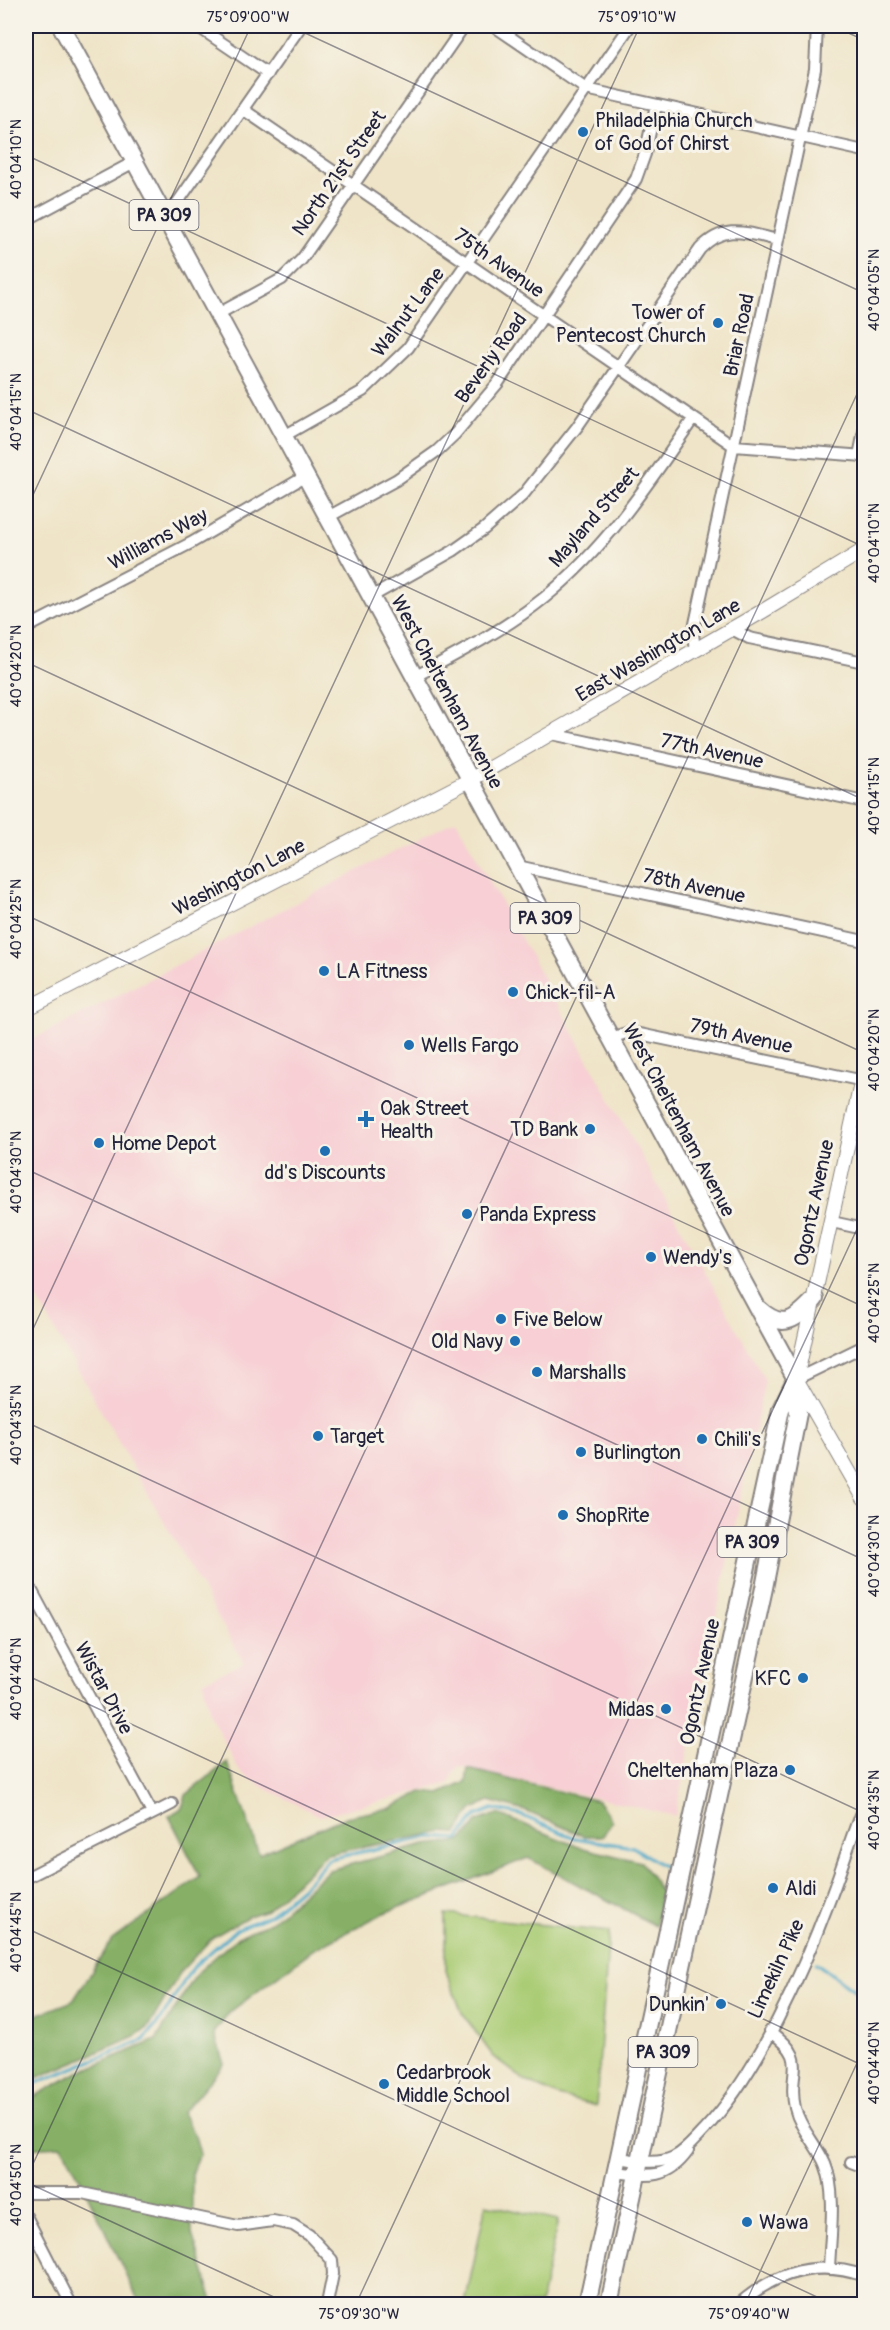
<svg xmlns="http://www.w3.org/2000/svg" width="890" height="2330" font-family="Pangolin,sans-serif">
<rect width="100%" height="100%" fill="#f7f3e8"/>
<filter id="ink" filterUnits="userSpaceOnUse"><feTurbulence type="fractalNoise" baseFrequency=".0167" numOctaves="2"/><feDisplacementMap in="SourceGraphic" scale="12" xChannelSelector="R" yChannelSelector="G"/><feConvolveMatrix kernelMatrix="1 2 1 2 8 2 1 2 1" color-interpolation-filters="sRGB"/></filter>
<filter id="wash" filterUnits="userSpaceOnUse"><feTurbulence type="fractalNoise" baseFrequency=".008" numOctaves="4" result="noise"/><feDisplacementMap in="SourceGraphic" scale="24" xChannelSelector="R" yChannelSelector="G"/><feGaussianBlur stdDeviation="1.35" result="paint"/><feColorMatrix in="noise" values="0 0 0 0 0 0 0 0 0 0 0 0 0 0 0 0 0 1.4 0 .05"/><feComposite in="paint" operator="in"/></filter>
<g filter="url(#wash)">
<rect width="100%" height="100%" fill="#efe4c7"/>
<path fill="#f7cfd4" d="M456,820L765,1380L675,1816L458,1766L448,1784L320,1816L261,1786L240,1772L210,1714L203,1681L244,1663L26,1279V1043Z"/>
<path fill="#aacc75" stroke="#667758" stroke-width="1.5" d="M446,1914L609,1932L596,2106L558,2096L524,2080L493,2056L462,2013L446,1971Z
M486,2204L558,2220L540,2304H465Z"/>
<path fill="#87b066" stroke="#546950" stroke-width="1.5" d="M227,1762L259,1854L346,1817L391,1808L422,1792L440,1794L466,1782L468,1769L598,1801L612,1821L603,1836H584L525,1811L489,1801L472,1810L457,1833L443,1832L327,1854L267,1910L249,1916L213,1937L181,1971L148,2028L131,2038L26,2082V2015L29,2018L73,2001L112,1940L200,1877L169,1816L182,1808L186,1795Z
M498,1814L579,1847L641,1862L661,1891L656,1926L528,1858L384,1913L314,1949L230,2012L214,2033L224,2064L182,2113L195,2136L200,2154L192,2172V2234L214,2304H140L80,2179L62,2146L26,2148V2099H30L75,2074L156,2040L197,1973L238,1937L272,1921L329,1870L425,1845L455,1842L463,1839L478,1821Z"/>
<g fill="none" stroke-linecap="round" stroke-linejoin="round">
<path stroke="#49a8c8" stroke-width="3" d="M816,1963L864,1997
M26,2087L144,2040L162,2018L192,1968L237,1929L270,1915L304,1886L329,1859L430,1837L458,1839L476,1816L493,1809L520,1815L575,1838L633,1847L666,1868"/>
</g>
</g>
<g filter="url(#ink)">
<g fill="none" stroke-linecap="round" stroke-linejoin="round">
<defs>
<path id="minor" d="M197,26L268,74
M494,26L586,89L864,151
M244,110L734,446L864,456
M166,219L301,26
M26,220L134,162
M218,314L282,279L302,259L464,26
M284,436L363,391L408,348L630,26
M859,456L864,431
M328,517L396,480L437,451L455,434L498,383L636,179L645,154L656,105
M371,597L453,551L484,529L523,495L577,427L700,249C725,223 746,233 778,240
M26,628L191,543L306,476
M732,629L749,638L864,662
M695,651L693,633L815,69L817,26
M414,677C459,653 504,630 544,598C605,549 649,483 693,419
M552,734L864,802
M517,866L864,941
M610,1038L630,1032L864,1081
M832,1222L864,1229
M796,1379L864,1346
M26,1580L152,1813
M26,1878L172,1804
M770,2031C812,2061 786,2070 795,2108C800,2129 817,2145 825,2164C837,2193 830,2238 829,2269
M620,2158C637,2161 658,2165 674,2157C686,2151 695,2139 704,2130C758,2074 803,1971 830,1899C842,1868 851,1836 864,1805
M851,2162L864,2167
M617,2172C649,2177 668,2179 688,2151
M26,2193H82L238,2226L273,2221L293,2225L309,2235L332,2260L333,2274L327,2304
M26,2216L71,2304
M739,2304C776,2272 817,2259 864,2276"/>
<path id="major" d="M26,1009L470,780L763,611L864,550
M864,1070L796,1379L864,1498"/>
<path id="highway" d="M61,26L796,1379L798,1413L764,1588L609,2304
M759,1309C784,1332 797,1318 815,1299
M587,2304L781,1409L795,1380"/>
</defs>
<use href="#minor" stroke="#888381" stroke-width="14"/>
<use href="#major" stroke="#888381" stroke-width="16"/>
<use href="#highway" stroke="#888381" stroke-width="20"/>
<use href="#minor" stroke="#fff" stroke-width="10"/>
<use href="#major" stroke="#fff" stroke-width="14"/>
<use href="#highway" stroke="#fff" stroke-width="16"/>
</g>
</g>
<path fill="none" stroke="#22223b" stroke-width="1.5" stroke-opacity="0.45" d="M290,26L864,293M833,26L864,40M26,155L864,547M26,409L864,800M26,510L251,26M26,662L864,1053M26,915L864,1307M26,1169L864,1560M26,1344L640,26M26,1422L864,1813M26,1675L864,2066M26,1928L832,2304M26,2179L864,379M26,2182L289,2304M356,2304L864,1214M745,2304L864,2048"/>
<g fill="#1f6fb2" stroke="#f7f3e8" stroke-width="2">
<circle cx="583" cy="132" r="6"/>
<circle cx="718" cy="323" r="6"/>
<circle cx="324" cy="971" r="6"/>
<circle cx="513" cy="992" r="6"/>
<circle cx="409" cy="1045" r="6"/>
<path d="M363 1110h6v6h6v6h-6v6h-6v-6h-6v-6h6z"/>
<circle cx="590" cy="1129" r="6"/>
<circle cx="99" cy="1143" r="6"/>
<circle cx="325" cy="1151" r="6"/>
<circle cx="467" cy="1214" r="6"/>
<circle cx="651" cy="1257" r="6"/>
<circle cx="501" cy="1319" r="6"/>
<circle cx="515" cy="1341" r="6"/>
<circle cx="537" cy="1372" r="6"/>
<circle cx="318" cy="1436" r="6"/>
<circle cx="702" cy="1439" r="6"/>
<circle cx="581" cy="1452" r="6"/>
<circle cx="563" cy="1515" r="6"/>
<circle cx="803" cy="1678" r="6"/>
<circle cx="666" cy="1709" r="6"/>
<circle cx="790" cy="1770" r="6"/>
<circle cx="773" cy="1888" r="6"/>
<circle cx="721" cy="2004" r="6"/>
<circle cx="384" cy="2084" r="6"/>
<circle cx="747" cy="2222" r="6"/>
</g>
<g text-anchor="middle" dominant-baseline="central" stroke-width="6" stroke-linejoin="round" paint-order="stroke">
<g fill="#f7f3e8" stroke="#62616f" stroke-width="1.5">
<rect x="129.5" y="200" width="69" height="30" rx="4.5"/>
<rect x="510.5" y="903" width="69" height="30" rx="4.5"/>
<rect x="717.5" y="1527" width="69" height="30" rx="4.5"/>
<rect x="628.5" y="2037" width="69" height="30" rx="4.5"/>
</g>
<g font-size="18" font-weight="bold" fill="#22223b">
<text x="164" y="215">PA 309</text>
<text x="545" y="918">PA 309</text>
<text x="752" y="1542">PA 309</text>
<text x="663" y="2052">PA 309</text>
</g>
<g font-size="20" fill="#22223b" stroke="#f7f3e8" text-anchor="start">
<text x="595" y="120">Philadelphia Church<tspan x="595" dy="23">of God of Chirst</tspan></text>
<text x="706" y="312" text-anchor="end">Tower of<tspan x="706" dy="23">Pentecost Church</tspan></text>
<text x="336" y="971">LA Fitness</text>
<text x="525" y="992">Chick-fil-A</text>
<text x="421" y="1045">Wells Fargo</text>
<text x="380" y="1108">Oak Street<tspan x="380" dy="23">Health</tspan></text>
<text x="578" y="1129" text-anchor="end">TD Bank</text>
<text x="111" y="1143">Home Depot</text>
<text x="325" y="1172" text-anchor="middle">dd's Discounts</text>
<text x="479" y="1214">Panda Express</text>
<text x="663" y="1257">Wendy's</text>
<text x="513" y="1319">Five Below</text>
<text x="503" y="1341" text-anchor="end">Old Navy</text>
<text x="549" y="1372">Marshalls</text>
<text x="330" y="1436">Target</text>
<text x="714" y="1439">Chili's</text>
<text x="593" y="1452">Burlington</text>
<text x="575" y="1515">ShopRite</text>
<text x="791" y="1678" text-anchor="end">KFC</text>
<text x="654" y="1709" text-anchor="end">Midas</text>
<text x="778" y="1770" text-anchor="end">Cheltenham Plaza</text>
<text x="785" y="1888">Aldi</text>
<text x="709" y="2004" text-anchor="end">Dunkin'</text>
<text x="396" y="2072">Cedarbrook<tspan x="396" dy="23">Middle School</tspan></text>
<text x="759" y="2222">Wawa</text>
</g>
<g font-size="20" fill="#22223b" stroke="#f7f3e8">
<text transform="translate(339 173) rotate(-55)">North 21st Street</text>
<text transform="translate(499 263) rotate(35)">75th Avenue</text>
<text transform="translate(408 312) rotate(-53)">Walnut Lane</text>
<text transform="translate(739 335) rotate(-78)">Briar Road</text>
<text transform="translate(491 358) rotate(-54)">Beverly Road</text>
<text transform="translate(594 517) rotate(-49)">Mayland Street</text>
<text transform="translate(158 539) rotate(-28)">Williams Way</text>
<text transform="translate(658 650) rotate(-30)">East Washington Lane</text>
<text transform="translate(447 692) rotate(62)">West Cheltenham Avenue</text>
<text transform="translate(712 751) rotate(12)">77th Avenue</text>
<text transform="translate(239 877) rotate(-27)">Washington Lane</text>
<text transform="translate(694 886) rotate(12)">78th Avenue</text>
<text transform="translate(741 1036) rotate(12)">79th Avenue</text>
<text transform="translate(679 1120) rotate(62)">West Cheltenham Avenue</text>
<text transform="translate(814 1203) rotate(-78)">Ogontz Avenue</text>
<text transform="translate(700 1682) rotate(-78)">Ogontz Avenue</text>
<text transform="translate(104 1688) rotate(62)">Wistar Drive</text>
<text transform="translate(776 1969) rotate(-65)">Limekiln Pike</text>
</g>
</g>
<rect width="890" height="2330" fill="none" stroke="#f7f3e8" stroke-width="66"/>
<rect x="33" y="33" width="824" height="2264" fill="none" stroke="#22223b" stroke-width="2"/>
<g font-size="15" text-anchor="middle" fill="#22223b">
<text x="248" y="22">75°09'00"W</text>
<text x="637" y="22">75°09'10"W</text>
<text transform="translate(16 159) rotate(-90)" y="5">40°04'10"N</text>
<text transform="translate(874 290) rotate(-90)" y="5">40°04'05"N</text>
<text transform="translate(16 412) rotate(-90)" y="5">40°04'15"N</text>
<text transform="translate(874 543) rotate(-90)" y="5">40°04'10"N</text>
<text transform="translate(16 666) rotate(-90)" y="5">40°04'20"N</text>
<text transform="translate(874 796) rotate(-90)" y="5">40°04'15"N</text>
<text transform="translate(16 919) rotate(-90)" y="5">40°04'25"N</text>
<text transform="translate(874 1050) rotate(-90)" y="5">40°04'20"N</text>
<text transform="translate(16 1172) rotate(-90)" y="5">40°04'30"N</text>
<text transform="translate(874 1303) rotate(-90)" y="5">40°04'25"N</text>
<text transform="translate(16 1425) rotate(-90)" y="5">40°04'35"N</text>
<text transform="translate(874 1556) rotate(-90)" y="5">40°04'30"N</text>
<text transform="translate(16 1679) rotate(-90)" y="5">40°04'40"N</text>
<text transform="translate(874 1810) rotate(-90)" y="5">40°04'35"N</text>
<text transform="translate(16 1932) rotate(-90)" y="5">40°04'45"N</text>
<text transform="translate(874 2063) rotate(-90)" y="5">40°04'40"N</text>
<text transform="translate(16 2185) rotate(-90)" y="5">40°04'50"N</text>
<text x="359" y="2319">75°09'30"W</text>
<text x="749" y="2319">75°09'40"W</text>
</g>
</svg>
